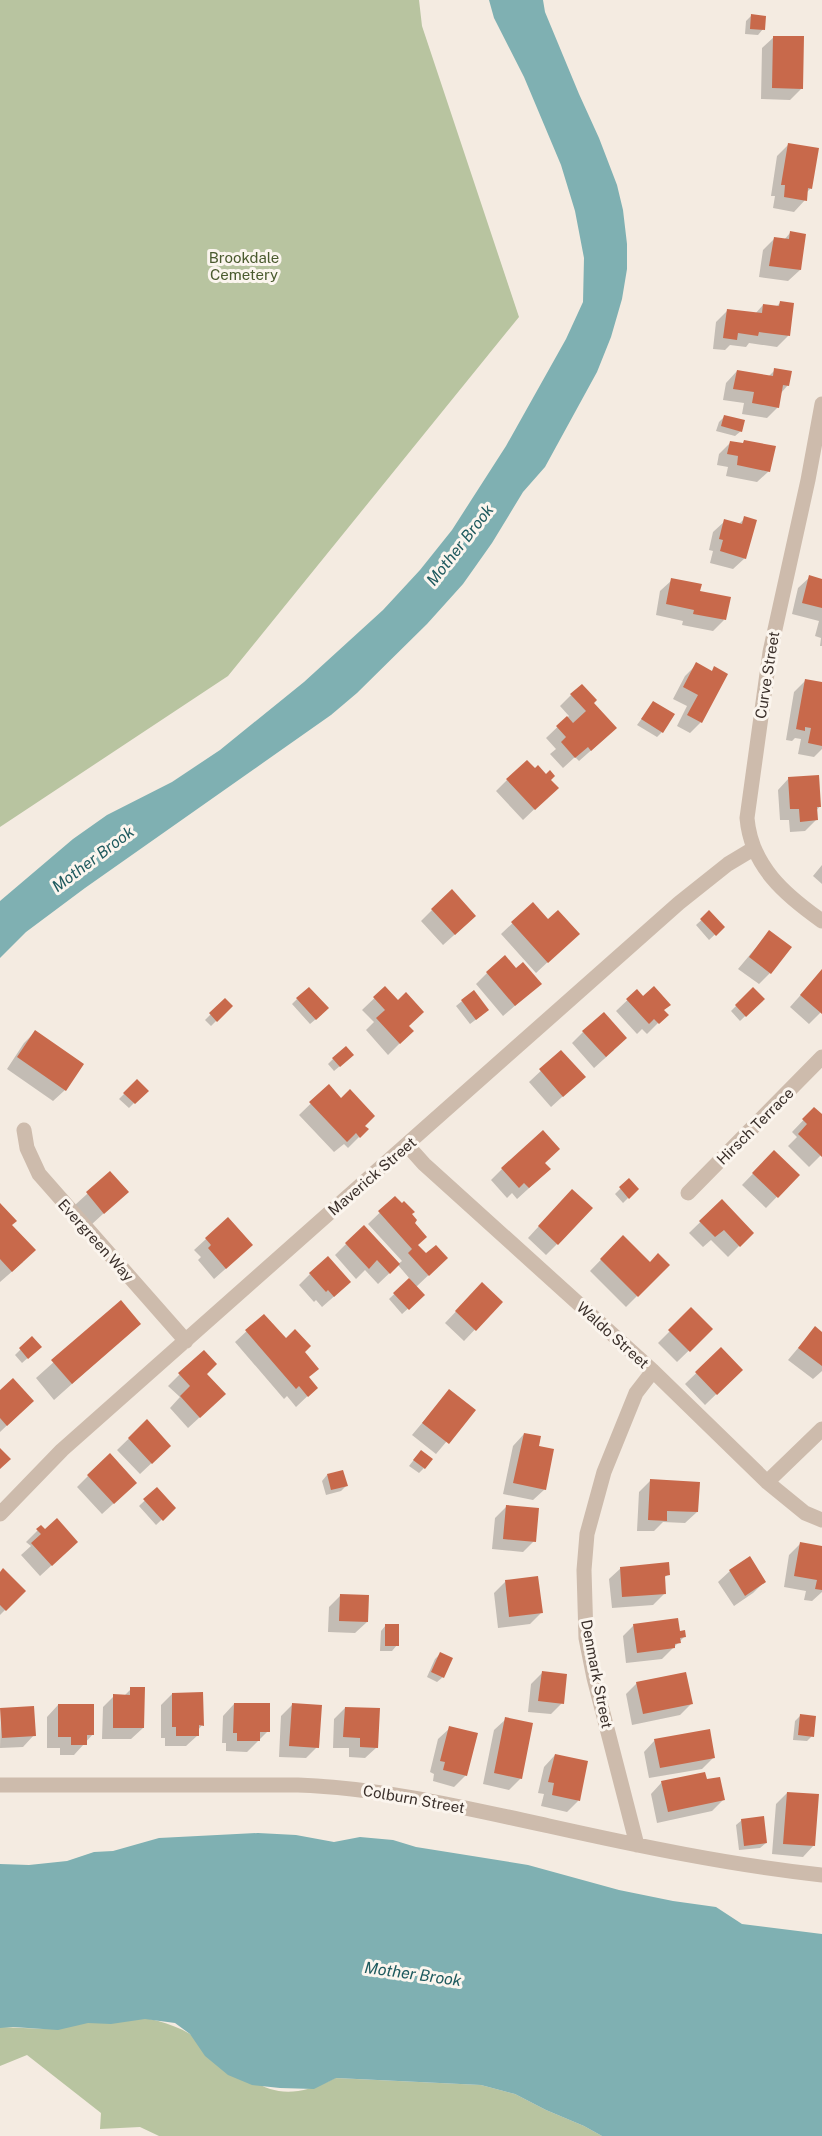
<svg xmlns="http://www.w3.org/2000/svg" width="822" height="2136" font-family="'Public Sans',sans-serif">
<rect width="100%" height="100%" fill="#f4ebe1"/>
<path fill="#b8c4a0" d="M0,0H419L422,26L519,317L228,676L0,827Z
M125,2014C147,2018 170,2022 190,2034C245,2067 262,2116 335,2078L481,2085L515,2094L546,2110L584,2126L602,2136H159L140,2127L100,2129L101,2113L27,2055L0,2066V2027L46,2029Z"/>
<path fill="#7fb0b2" d="M489,0H543L545,12L579,94L599,138L617,185L623,210L627,244V269L622,299L611,337L597,372L545,467L523,492L492,543L463,584L427,624L357,693L331,715L85,888L26,932L0,958V901L73,839L107,815L172,782L220,750L304,682L383,610L420,570L452,530L506,446L566,339L583,302L584,258L575,211L561,165L524,77L494,18Z
M258,1833L296,1835L334,1842L360,1837L393,1840L416,1847L528,1865L619,1890L673,1901L716,1907L742,1924L822,1934V2136H602L584,2126L546,2110L515,2094L481,2085L336,2078L314,2089L280,2088L252,2085L228,2075L205,2056L190,2034L175,2023L145,2019L111,2024L88,2023L58,2030L13,2027L0,2028V1864L29,1865L67,1861L94,1852L113,1851L159,1838Z"/>
<path fill="#0003" d="M751,16L763,29L758,35L745,34L746,21Z
M774,37L801,89L790,100L761,99L762,48Z
M788,145L811,188L806,193L805,200L794,212L773,208L775,196H771L777,156Z
M790,233L800,270L788,281L759,277L763,250L774,239L784,240Z
M781,302L788,336L777,347L749,343L746,347L730,345L725,350L713,349L716,322L728,310L755,314L763,305L776,307Z
M775,370L788,385L781,393L778,407L767,418L742,414L744,403L723,400L726,383L737,371L768,377Z
M724,417L741,431L735,436L716,431L719,422Z
M730,443L742,445L769,471L757,482L726,476L728,467L717,465L719,454Z
M745,518V558L733,569L710,563L713,551L709,550L713,532L725,521L738,525Z
M810,577L822,580V646H820L821,638L815,636L819,621L792,614L798,588Z
M672,580L698,592L724,620L713,631L682,625L683,621L656,615L660,591Z
M697,664L711,672L715,668L701,722L690,733L677,726L687,706L673,699L685,676Z
M805,681L822,683V749L814,757L798,754L801,739L795,738L792,741L786,740L794,692Z
M571,695L592,703L604,739L579,761L575,757L563,768L550,754L556,749L546,738L569,716L560,706Z
M653,703L662,732L657,737L637,725Z
M789,778L820,806L816,811V820L805,831L790,832L789,820H780L778,790Z
M507,780H549L545,799L523,820L496,791Z
M822,865V884L813,876Z
M533,904L566,945L536,973L501,934Z
M432,910L463,927L443,945L421,921Z
M709,913L723,927L709,940L696,925Z
M769,932L770,973L759,984L738,969Z
M515,970L540,984L503,1016L476,984L487,973Z
M822,971V1011L809,1024L790,1007Z
M385,988L408,1026L401,1042L388,1055L366,1030L374,1022L362,1010Z
M753,989L763,999L740,1021L731,1011Z
M637,991L666,1015L647,1034L642,1029L637,1034L616,1011Z
M473,992L482,1015L470,1024L456,1006Z
M297,999L322,1014L310,1024L292,1004Z
M225,1000L231,1006L211,1026L205,1020Z
M35,1032L82,1064L65,1090L53,1101L7,1069L24,1043Z
M583,1032L614,1050L594,1068L572,1043Z
M561,1052L572,1088L551,1107L529,1082Z
M333,1059L347,1060L334,1071L328,1064Z
M137,1081L146,1091L129,1108L119,1099Z
M329,1086L367,1129L348,1148L344,1144L334,1152L299,1115Z
M814,1109L822,1117V1154L809,1167L788,1146L797,1137L792,1132Z
M774,1152L798,1175L766,1208L742,1185Z
M543,1163L538,1180L517,1199L512,1193L507,1198L491,1180L502,1169Z
M110,1173L115,1203L92,1224L75,1205Z
M629,1180L637,1189L623,1203L615,1194Z
M395,1198L410,1214L417,1245L435,1269L416,1287L423,1295L402,1314L389,1299L410,1279L398,1265L378,1284L365,1270L356,1279L335,1255L346,1244L398,1264L402,1261L368,1224Z
M722,1201L752,1233L728,1257L711,1240L703,1247L689,1233Z
M561,1202L557,1244L546,1255L528,1238Z
M0,1205L11,1225L23,1262L0,1282Z
M228,1219L240,1256L214,1279L198,1260L201,1257L194,1250Z
M623,1237L650,1264L668,1265L626,1307L590,1271Z
M310,1274L338,1293L322,1307L316,1300L314,1302L299,1285Z
M482,1284L501,1302L464,1341L445,1323Z
M121,1302L139,1324L54,1400L36,1378Z
M692,1309L711,1329L677,1362L658,1343Z
M263,1316L285,1340L303,1352L308,1378L316,1388L296,1407L287,1396L284,1399L235,1342Z
M815,1328L822,1334V1371L813,1379L788,1360Z
M32,1338L40,1347L22,1363L15,1355Z
M721,1349L741,1370L705,1405L685,1384Z
M180,1374H205L213,1405L188,1428L170,1408L180,1397L168,1386Z
M449,1391L473,1410L436,1454L412,1435Z
M0,1392L21,1412L0,1432Z
M147,1421L158,1457L140,1474L117,1450Z
M524,1434L537,1448L545,1489L533,1500L503,1494L513,1446Z
M416,1457L424,1468L419,1473L409,1466Z
M327,1475L346,1486L341,1491L326,1495L322,1481Z
M88,1476L124,1494L102,1514L77,1487Z
M650,1481L697,1512L685,1523L663,1522L654,1531H637L639,1492Z
M157,1489L174,1508L156,1525L139,1506Z
M506,1507L534,1541L523,1552L492,1549L495,1518Z
M41,1527L65,1553L40,1576L21,1555L31,1546L26,1542Z
M801,1543L822,1547V1592L812,1601L804,1600L806,1591L784,1587L789,1555Z
M621,1568L668,1574L663,1579L665,1593L653,1605L612,1608L609,1579Z
M730,1571L764,1582L753,1593L734,1606L718,1582Z
M0,1574L24,1591L0,1615Z
M506,1581L541,1613L530,1624L498,1628L494,1593Z
M340,1596L367,1622L355,1633L328,1632L329,1607Z
M386,1625L397,1645L392,1651H380L381,1631Z
M634,1625L678,1632L684,1637L662,1659L626,1663L623,1636Z
M441,1653L443,1677L437,1682L427,1677L435,1659Z
M542,1673L562,1703L551,1714L528,1712L531,1684Z
M637,1683L691,1704L680,1715L632,1725L626,1694Z
M131,1689L143,1728L131,1739H102L103,1707L114,1696H124Z
M172,1694L202,1725L198,1730V1735L186,1746H165V1738H161V1705Z
M234,1704L268,1731L247,1752L226,1751V1743H222L223,1716Z
M58,1705L93,1734L74,1755H60V1748H47V1717Z
M292,1705L317,1747L306,1758L279,1757L281,1716Z
M345,1708L377,1747L365,1758L349,1757V1748H333L334,1719Z
M1,1709L34,1735L23,1747L0,1748Z
M800,1716L812,1736L807,1741L793,1740L795,1721Z
M506,1719L521,1778L509,1790L483,1784L494,1730Z
M450,1728L466,1775L454,1787L433,1781L434,1774L430,1772L438,1739Z
M655,1740L713,1758L702,1769L649,1778L644,1752Z
M555,1755L578,1801L567,1812L541,1806L544,1794L538,1793L544,1767Z
M662,1782L723,1800L712,1811L657,1823L651,1794Z
M787,1793L814,1845L803,1857L772,1854L776,1804Z
M742,1820L766,1843L760,1848L739,1850L736,1825Z"/>
<path fill="#c8694b" d="M751,14L766,16L765,30L750,29Z
M773,36H804L803,89L772,88Z
M788,143L819,148L812,189L808,188L807,201L784,197L785,185H781Z
M790,231L806,234L801,270L769,266L774,237L789,239Z
M780,301L794,303L790,336L759,332L758,336L738,333L737,340L723,338L727,309L762,313L763,304L779,306Z
M774,368L792,371L789,386L783,385L779,408L752,403L754,392L733,389L737,370L773,376Z
M724,415L745,420L742,432L721,426Z
M744,440L776,446L770,472L737,465L738,456L727,454L730,441L743,443Z
M744,516L757,520L746,559L720,551L723,540L719,539L724,519L742,524Z
M809,575L822,579V608L802,603Z
M671,578L702,584L700,591L731,597L726,620L693,614L694,610L666,604Z
M696,662L712,671L714,666L728,674L702,723L687,715L698,695L683,687Z
M805,679L822,682V746L808,743L811,728L805,727V731L796,729Z
M582,684L597,700L594,703L617,728L591,751L588,747L575,758L561,742L566,737L556,726L567,716L573,723L586,711L570,694Z
M653,701L675,714L663,733L641,719Z
M527,760L535,768L538,765L546,774L550,770L555,776L551,780L559,788L535,810L506,779Z
M819,775L821,807H817L818,820L800,822L799,809H790L788,777Z
M452,889L476,916L455,935L431,909Z
M533,902L548,919L558,910L580,934L548,963L511,922Z
M709,910L725,927L716,936L700,919Z
M769,930L792,947L771,974L749,957Z
M505,955L516,968L523,962L542,984L515,1006L486,972Z
M822,969V1014L800,995Z
M385,986L398,1000L406,992L424,1012L409,1026L414,1031L400,1044L376,1018L385,1010L373,997Z
M654,986L671,1005L664,1010L669,1015L659,1024L654,1019L649,1024L626,999L637,989L643,996Z
M309,987L329,1008L316,1020L296,998Z
M753,987L765,999L746,1017L735,1005Z
M474,990L489,1010L476,1020L461,1000Z
M225,998L233,1006L217,1022L209,1013Z
M604,1012L627,1038L606,1057L582,1031Z
M35,1030L84,1064L66,1091L17,1057Z
M346,1046L354,1055L340,1067L332,1058Z
M561,1050L586,1077L563,1097L539,1069Z
M137,1079L149,1091L135,1104L123,1093Z
M329,1084L341,1098L350,1089L375,1116L365,1126L369,1129L360,1138L356,1133L347,1142L309,1102Z
M814,1107L822,1114V1157L798,1134L807,1124L802,1119Z
M543,1130L560,1149L545,1163L551,1169L529,1188L524,1183L519,1188L501,1168Z
M774,1150L800,1175L778,1198L752,1173Z
M110,1171L129,1192L104,1214L86,1192Z
M629,1178L639,1189L629,1199L619,1187Z
M572,1189L593,1208L558,1245L538,1226Z
M395,1196L402,1203L404,1201L415,1212L412,1214L417,1220L415,1223L427,1237L418,1245L426,1253L436,1245L448,1258L429,1276L408,1253L412,1249L378,1211Z
M722,1199L754,1233L740,1247L724,1230L715,1237L699,1221Z
M0,1203L17,1221L12,1225L36,1250L12,1272L0,1259Z
M228,1217L253,1245L226,1269L208,1248L211,1245L205,1238Z
M364,1225L400,1264L390,1274L377,1260L369,1269L345,1243Z
M623,1235L650,1262L658,1253L670,1265L638,1297L600,1259Z
M328,1256L351,1282L334,1297L328,1290L326,1292L309,1273Z
M409,1278L425,1295L409,1310L393,1293Z
M482,1282L503,1302L476,1331L455,1311Z
M121,1300L141,1324L72,1384L51,1360Z
M691,1307L713,1329L690,1352L668,1330Z
M264,1314L286,1338L295,1329L311,1346L305,1352L319,1369L309,1377L318,1388L308,1397L299,1386L296,1389L245,1330Z
M815,1326L822,1332V1366L798,1348Z
M32,1336L42,1347L28,1359L19,1348Z
M721,1347L743,1370L717,1395L695,1372Z
M204,1350L217,1364L207,1374L226,1394L200,1418L180,1396L190,1386L178,1373Z
M13,1378L34,1401L7,1426L0,1418V1390Z
M449,1389L476,1410L449,1444L422,1423Z
M147,1419L171,1446L152,1464L128,1438Z
M524,1433L541,1436L539,1446L554,1449L546,1490L513,1483Z
M0,1448L11,1459L0,1469Z
M421,1450L433,1459L425,1469L413,1460Z
M110,1453L137,1483L114,1504L87,1475Z
M343,1470L348,1486L331,1490L327,1474Z
M650,1479L700,1482L698,1512L667,1511V1521L648,1520Z
M157,1487L176,1508L163,1521L143,1499Z
M506,1505L539,1508L536,1542L503,1539Z
M57,1518L78,1542L52,1566L31,1543L41,1534L36,1529L41,1525L45,1529Z
M800,1542L822,1546V1590L815,1589L817,1580L794,1576Z
M750,1556L766,1582L745,1596L729,1570Z
M669,1562L670,1575L665,1576L666,1594L622,1597L620,1567Z
M3,1568L26,1591L6,1611L0,1605V1572Z
M538,1576L543,1613L509,1617L505,1580Z
M340,1594L369,1595L368,1622L339,1621Z
M678,1618L680,1631L685,1630L686,1637L680,1638L681,1643L675,1644V1648L637,1653L633,1624Z
M385,1624H399V1646H385Z
M440,1652L453,1658L444,1678L431,1672Z
M542,1671L567,1674L564,1704L538,1701Z
M686,1672L693,1704L643,1714L636,1682Z
M130,1687H145L144,1728H113V1694L130,1695Z
M203,1692L204,1726L199,1725V1736H176V1727H172V1693Z
M234,1703H270V1732H260V1741H237V1733H233Z
M292,1703L322,1705L319,1748L289,1746Z
M58,1704H94V1735H87V1745H71V1737H58Z
M34,1706L36,1736L2,1738L0,1708Z
M345,1707L380,1708L378,1748L360,1747V1738L343,1737Z
M800,1714L816,1716L814,1737L798,1735Z
M505,1717L533,1723L522,1779L494,1773Z
M449,1726L478,1733L467,1776L443,1770L445,1762L440,1761Z
M710,1729L715,1758L660,1768L654,1739Z
M555,1754L588,1761L580,1801L552,1795L554,1783L548,1782Z
M705,1772L707,1779L720,1777L725,1800L668,1812L661,1781Z
M787,1792L819,1794L815,1846L783,1844Z
M764,1816L767,1843L744,1846L741,1819Z"/>
<g fill="none" stroke-linecap="round" stroke-linejoin="round">
<path stroke="#cdbbac" stroke-width="15" d="M822,404L808,480L770,652L747,818C751,866 785,895 822,921
M24,1130L27,1148L39,1174L186,1341
M407,1145L424,1164L653,1371L767,1482L805,1513L822,1520
M688,1193L822,1057
M767,1482L822,1429
M0,1514L62,1450L679,903L728,864L753,849
M0,1785H298C383,1788 466,1808 549,1826C639,1846 730,1865 822,1875
M637,1845L594,1678L586,1638L584,1570L587,1534L604,1472L636,1393L653,1371"/>
</g>
<g text-anchor="middle" dominant-baseline="central" stroke-width="6" stroke-linejoin="round" paint-order="stroke">
<g font-size="15" fill="#4a5a2e" stroke="#fbf5ee">
<text x="244" y="257">Brookdale<tspan x="244" dy="17">Cemetery</tspan></text>
</g>
<g font-size="15" fill="#3b302b" stroke="#fbf5ee">
<text transform="translate(767 675) rotate(-81)">Curve Street</text>
<text transform="translate(755 1126) rotate(-45)">Hirsch Terrace</text>
<text transform="translate(372 1176) rotate(-41)">Maverick Street</text>
<text transform="translate(96 1240) rotate(48)">Evergreen Way</text>
<text transform="translate(613 1335) rotate(42)">Waldo Street</text>
<text transform="translate(597 1674) rotate(79)">Denmark Street</text>
<text transform="translate(414 1799) rotate(10)">Colburn Street</text>
</g>
<g font-size="16" font-style="italic" fill="#1f5a5e" stroke="#fbf5ee">
<text transform="translate(460 545) rotate(-52)">Mother Brook</text>
<text transform="translate(93 859) rotate(-37)">Mother Brook</text>
<text transform="translate(413 1974) rotate(8)">Mother Brook</text>
</g>
</g>
</svg>
